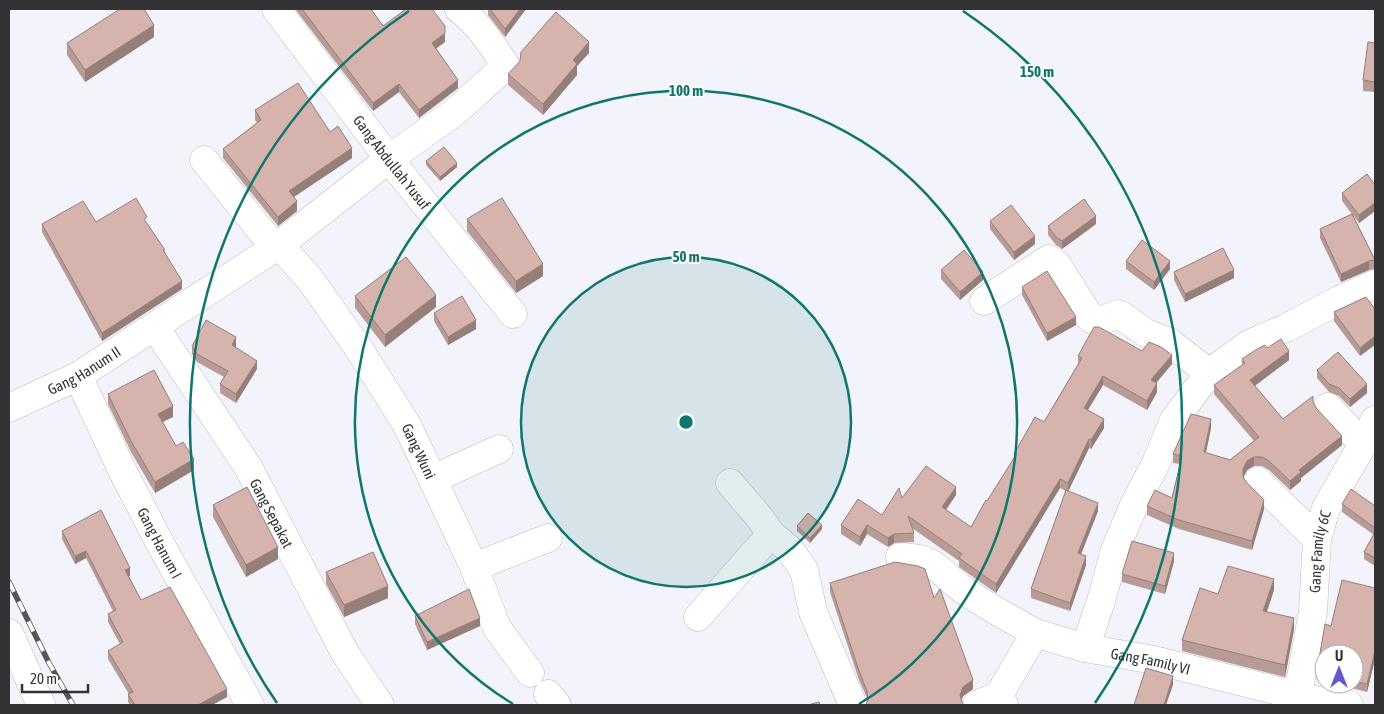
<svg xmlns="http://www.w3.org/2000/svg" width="1384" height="714" font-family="'Asap Condensed',sans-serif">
<rect width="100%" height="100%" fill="#f2f3fb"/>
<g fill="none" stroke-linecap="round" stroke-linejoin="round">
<defs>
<g id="minor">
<path id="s1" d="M276,9L389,159L513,314"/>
<path d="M204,160L275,248"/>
<path id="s2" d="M279,245L309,278L359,349L407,425L474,567L497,628L530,673"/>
<path d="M984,301L1049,259L1057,265L1091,319L1100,321L1119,314L1146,333L1169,342L1209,373"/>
<path id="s3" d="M155,327L248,467L345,653L380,705"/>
<path id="s4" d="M78,376L123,472L162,547L250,705"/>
<path d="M1328,407L1363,444"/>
<path id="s5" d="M9,408L78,376L279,245L389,159L456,111L506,66C493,46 478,23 459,9"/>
<path d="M433,479L499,449"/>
<path d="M1258,481L1317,539"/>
<path d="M730,483L760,518L771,534L789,549L804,570L813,612L853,705"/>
<path d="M900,557C940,558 937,572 965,591C987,607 1012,619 1035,633"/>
<path d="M474,567L548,538"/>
<path d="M698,617L771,534"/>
<path d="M9,633L41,705"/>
<path d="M1085,648L1101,601L1115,550L1134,505L1156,463L1174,420L1209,373L1249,344L1286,328L1339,300L1375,284"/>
<path d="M548,694L557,705"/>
<path d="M976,705L999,695"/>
<path id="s6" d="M1004,705L999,695L1035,633L1085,648L1154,660L1319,701L1349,705"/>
<path id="s7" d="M1294,705L1298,695L1313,611L1317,539L1326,508L1363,444L1375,420"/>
</g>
</defs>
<use href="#minor" stroke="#bcbdc4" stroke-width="29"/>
<use href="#minor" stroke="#fff" stroke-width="28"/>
<defs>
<path id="rail" d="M9,582L49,663L73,705"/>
</defs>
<use href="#rail" stroke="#56565a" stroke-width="5.5"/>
<use href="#rail" stroke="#fff" stroke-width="4" stroke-dasharray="11" stroke-linecap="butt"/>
</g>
<path fill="#b89b95" d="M295,9H371L383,26L445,42L436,49L458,88L419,118L399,92L373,111Z
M488,9H526L505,37L488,15Z
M154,37L85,82L67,55V43Z
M1375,43V92L1363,91V80Z
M589,53L577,66V75L543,115L508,85V74Z
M255,110L330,132L352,158L294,197L297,211L278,226L223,158V149L257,123L255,120Z
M426,161L457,167L440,181L426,165Z
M1375,185V211L1359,223L1353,215L1375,260V269L1369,270L1341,282L1320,238V229L1352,214L1342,201V193Z
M467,219L543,276L516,293L467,231Z
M990,221L1035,244L1014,260L990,229Z
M96,222L147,223L165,252L182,289L102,341L42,232V224Z
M1096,224L1062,249L1056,245L1048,235V226Z
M1126,261L1170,269L1154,290L1126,269Z
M941,270L983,280L960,300L941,279Z
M1174,272L1234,278L1185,302L1174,280Z
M1022,287L1076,325L1047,341L1022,295Z
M355,296L436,307L385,347L355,308Z
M1366,297L1360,356L1334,321V312Z
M434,313L476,329L448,345L434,321Z
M192,346H236L235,347L257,369L236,403L220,393V384L224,377L197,362L192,354Z
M1267,348L1289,360L1255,386L1283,419L1313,402L1317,409L1342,445L1301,478V481L1290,490L1269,470L1262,466H1254L1247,470L1243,477L1264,509L1252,550L1179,529L1147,515V506L1172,498L1180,464L1173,463V454L1211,428L1206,453L1230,460L1254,441L1214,394V385L1242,365V359Z
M1142,351L1172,364L1156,383L1157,392L1147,410L1103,385L1088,410L1104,428L1091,449L1089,448L1068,491L1098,511L1081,554L1086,565L1070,611L1031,598V589L1066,491L1060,488L996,593L966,572L959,567V561L912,528L914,533V542L894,543L888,547L867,534L860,546L841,534V525L882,515L902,498L956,495L946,510L971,527L1014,458V454L1044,422L1078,364V356Z
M1317,370L1367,393L1350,407L1339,396L1329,392L1317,378Z
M108,394L173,417L163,422L176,446L194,470L155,493L131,452L108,404Z
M1375,446V457L1374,456V448Z
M1342,504L1375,506V566L1364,559V552L1374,535L1342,512Z
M213,505L278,559L246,577L213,517Z
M797,526L822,529L810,543L797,531Z
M62,531L130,576H129L141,600L227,697L212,705H130L128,702V694H129L108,659V651L120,644L108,622V614L113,611L86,558L75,564L62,539Z
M1174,561L1165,594L1122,582V574Z
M326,572L388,598L344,617L326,584Z
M830,583L934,598L973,689L963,696L961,701L868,700L859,680L830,592Z
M1375,588V659L1367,692L1343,686V684H1354V654H1324V674L1318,673V665L1331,626Z
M1274,590L1267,612L1294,629L1285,677L1182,651V640L1218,594Z
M415,616L480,626L427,650L415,624Z"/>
<path fill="#967e79" d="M520,9H526L505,37V29Z
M154,25V37L85,82V70Z
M445,33V42L432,51V43Z
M589,42V53L577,66V75L543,115V104L573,60Z
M458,80V88L419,118V110Z
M399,84V92L373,111V103Z
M352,148V158L289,200V191Z
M457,163V167L440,181V177Z
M297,201V211L278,226V217Z
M1375,203V211L1359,223V215Z
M1096,216V224L1062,249V241Z
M1035,236V244L1014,260V252Z
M1170,261V269L1154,290V282Z
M1369,261V270L1341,282V274Z
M543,264V276L516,293V281Z
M1234,270V278L1185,302V294Z
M983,272V280L960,300V292Z
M182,281V289L102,341V333Z
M436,295V307L385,347V335Z
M1076,317V325L1047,341V333Z
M476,320V329L448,345V337Z
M1375,336V345L1360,356V348Z
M236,337V346L232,353V345Z
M1289,351V360L1250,389V380Z
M1172,355V364L1151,389V380Z
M257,361V369L236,403V394Z
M1103,376V385L1084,416V408Z
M1157,383V392L1147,410V401Z
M1367,384V393L1350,407V399Z
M173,406V417L158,424V414Z
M1104,419V428L1091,449V440Z
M1211,419V428L1204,461V452Z
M1342,436V445L1301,478V481L1290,490V481L1299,470Z
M1089,439V448L1068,492V483Z
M1254,457V466L1247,470L1243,478V469L1247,461Z
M194,459V470L155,493V482Z
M1060,479V488L996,593V584Z
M956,487V495L942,515V507Z
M1264,500V509L1252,550V541Z
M1098,503V511L1078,562V553Z
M822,525V529L810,543V538Z
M867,525V534L860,546V537Z
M894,534V543L888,547V538Z
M278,547V559L246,577V565Z
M86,551V558L75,564V556Z
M1174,553V561L1165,594V586Z
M1086,556V565L1070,611V603Z
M130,568V576L125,578V570Z
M1274,579V590L1263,622V611Z
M388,586V598L344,617V605Z
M480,618V626L427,650V642Z
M1294,618V629L1285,677V665Z
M1375,651V659L1367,692V684Z
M1173,676V685L1166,705H1164Z
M973,680V689L963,696L960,704V695L963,687Z
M227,689V697L212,705H198Z"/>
<path fill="#d6b4ad" stroke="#967e79" d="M120,9H144L154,25L85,70L67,43Z
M302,9H371L383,26L406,9H432L445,26V33L432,43L458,80L419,110L399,84L373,103Z
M490,9H520L505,29Z
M556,12L589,42L573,60L577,64L543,104L508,74L520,61L521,52Z
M1368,42L1375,43V82L1363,80Z
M298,83L330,132L338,126L352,148L289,191L297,201L278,217L223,149L261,120L255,110Z
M444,147L457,163L440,177L426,161Z
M1367,174L1375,185V203L1359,215L1342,193Z
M136,198L147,217L144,219L165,250H163L182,281L102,333L42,224L83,201L96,222Z
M502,198L543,264L516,281L467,219Z
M1084,199L1096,216L1062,241L1056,237L1048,226Z
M1011,205L1035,236L1014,252L990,221Z
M1352,214L1375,260L1369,261L1341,274L1320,229Z
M1142,240L1170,261L1154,282L1126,261Z
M1223,248L1234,270L1185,294L1174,272Z
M964,250L983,272L960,292L941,270Z
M406,257L436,295L385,335L355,296Z
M1047,271L1076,317L1047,333L1022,287Z
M462,296L476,320L448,337L434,313Z
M1366,297L1375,309V336L1360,348L1334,312Z
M206,320L236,337L232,345L257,361L236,394L220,384L228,371L197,354L192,346Z
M1094,327H1099L1142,351L1149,342L1161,347L1172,355L1151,380L1157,383L1147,401L1103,376L1084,408L1104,419L1091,440L1089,439L1068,483L1060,479L996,584L966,563L959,558L962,554L908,516L914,533L894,534L888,538L867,525L860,537L841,525L858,499L882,515L899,488L902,498L926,466L956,487L942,507L971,527L986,500L987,501L1016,455L1014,454L1035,417L1044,422L1082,358L1078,356Z
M1281,339L1289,351L1250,380L1283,419L1313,396V402L1317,409L1342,436L1299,470L1301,472L1290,481L1269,461L1262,457H1254L1247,461L1243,469V477L1247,483L1264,500L1252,541L1179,520L1147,506L1155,490L1172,498L1182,456L1173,454L1191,414L1211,419L1204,452L1230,460L1259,437L1214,385L1245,363L1242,359L1257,349L1265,345L1267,348Z
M1338,352L1367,384L1350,399L1339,388L1329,384L1317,370Z
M154,370L173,406L158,414L176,446L183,442L194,459L155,482L131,441L108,394Z
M247,487L278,547L246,565L213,505Z
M1351,489L1375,506V528L1342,504Z
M1066,490L1098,503L1078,553L1086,556L1070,603L1031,589Z
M101,510L130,568L125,570L141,600L170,587L227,689L198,705H135L128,694L133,692L108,651L123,642L108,614L116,610L86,551L75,556L62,531Z
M808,513L822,525L810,538L797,526Z
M1375,532V558L1364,552Z
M1132,541L1174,553L1165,586L1122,574Z
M373,552L388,586L344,605L326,572Z
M895,562L918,566L925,569L934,598L940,589L973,680L963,687L960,695L962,702L964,705H866L868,699L867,691L859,671L830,583Z
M1228,566L1274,579L1263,611L1294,618L1285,665L1182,640L1200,588L1218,594Z
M1342,580L1375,588V651L1367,684L1354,681V654H1324V666L1318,665L1325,624L1331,626Z
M469,589L480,618L427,642L415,616Z
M1146,668L1173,676L1164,705H1134Z
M819,702L820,705H808Z"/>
<circle cx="686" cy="422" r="165" fill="#0f766e" fill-opacity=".12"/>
<g fill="none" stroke="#0f766e" stroke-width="2.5">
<circle cx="686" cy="422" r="165"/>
<path d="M513 704A331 331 0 1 1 859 704"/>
<path d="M277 703A496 496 0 0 1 409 11M963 11A496 496 0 0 1 1095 703"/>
</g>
<g text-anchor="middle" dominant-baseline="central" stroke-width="4" stroke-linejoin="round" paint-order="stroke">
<g font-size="15" fill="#333336" stroke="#fff">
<text stroke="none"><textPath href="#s1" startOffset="192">Gang Abdullah Yusuf</textPath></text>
<text stroke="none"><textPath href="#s5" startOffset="84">Gang Hanum II</textPath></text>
<text stroke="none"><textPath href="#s2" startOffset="250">Gang Wuni</textPath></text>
<text stroke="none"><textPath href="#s3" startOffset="220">Gang Sepakat</textPath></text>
<text stroke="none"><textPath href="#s4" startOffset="186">Gang Hanum I</textPath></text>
<text stroke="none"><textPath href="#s7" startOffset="156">Gang Family 6C</textPath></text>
<text stroke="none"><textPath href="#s6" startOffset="202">Gang Family VI</textPath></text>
</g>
</g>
<circle cx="686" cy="422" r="8" fill="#0f766e" stroke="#fff" stroke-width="2.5"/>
<g font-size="15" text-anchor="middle" font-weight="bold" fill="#0f766e" stroke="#fff" stroke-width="4" stroke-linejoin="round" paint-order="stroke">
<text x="1037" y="77">150 m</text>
<text x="686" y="96">100 m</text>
<text x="686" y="262">50 m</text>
</g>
<rect width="1384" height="714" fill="none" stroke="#333336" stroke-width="20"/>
<g transform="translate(1339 669)"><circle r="24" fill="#ffffff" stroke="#adadaf"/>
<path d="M0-4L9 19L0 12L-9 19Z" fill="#6258d1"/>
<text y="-8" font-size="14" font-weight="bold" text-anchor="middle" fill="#333336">U</text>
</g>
<path d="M22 684v8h66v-8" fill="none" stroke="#333336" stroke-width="2.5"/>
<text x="30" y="684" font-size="15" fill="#333336" stroke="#ffffff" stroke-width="4" paint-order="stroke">20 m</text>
</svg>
